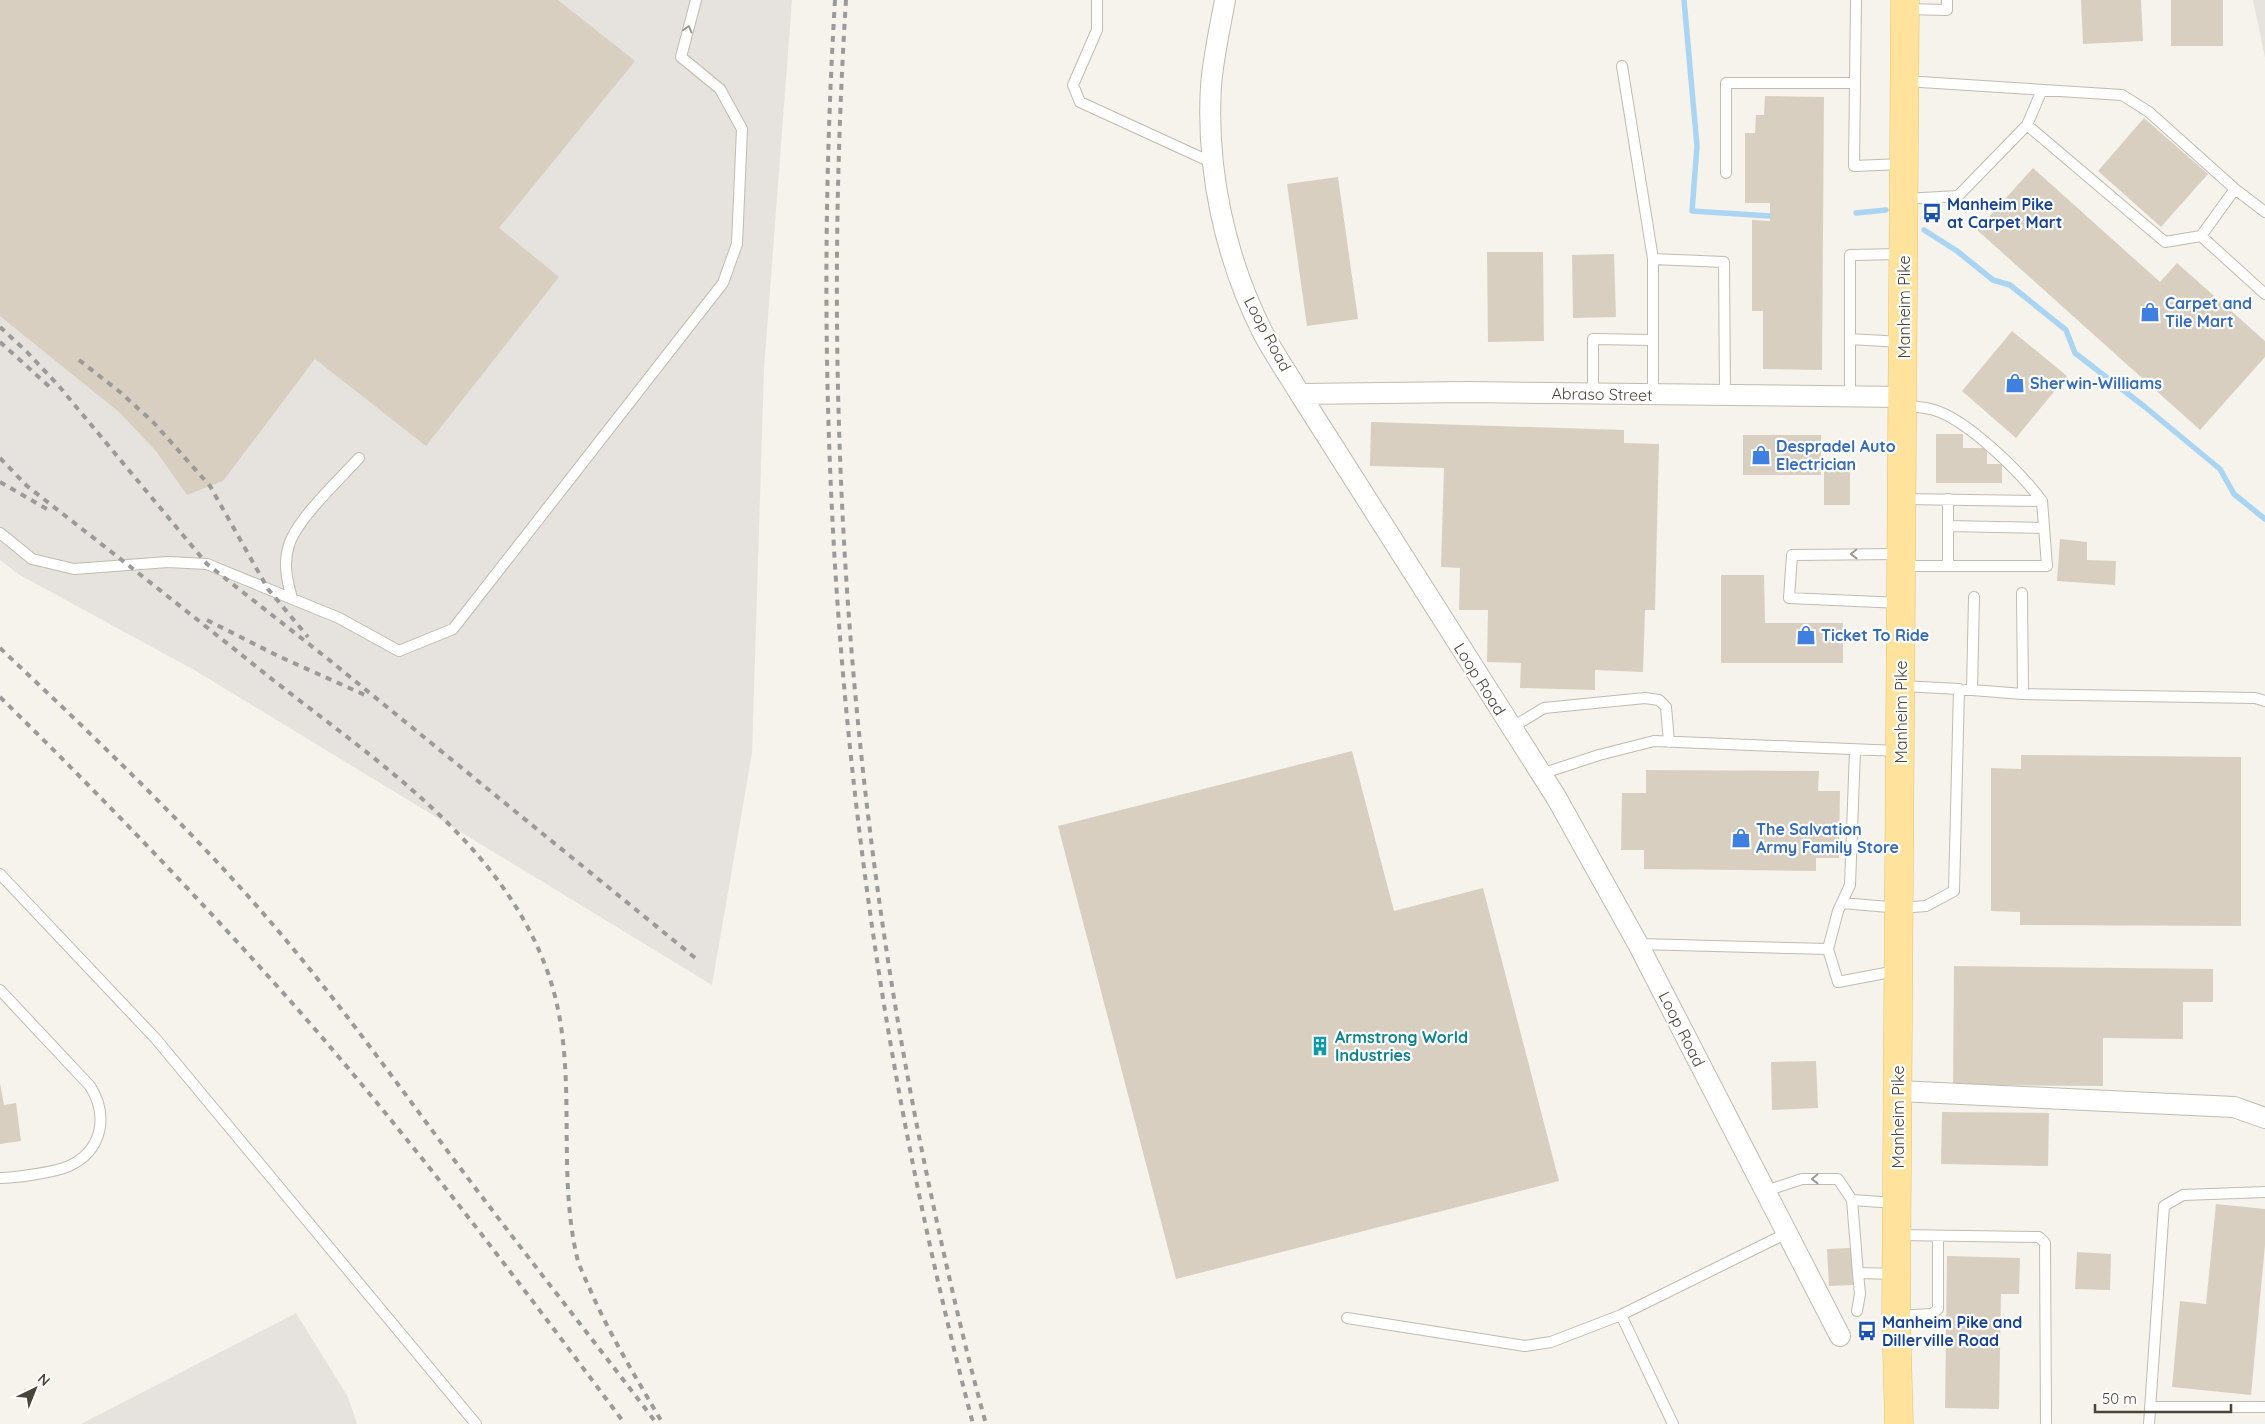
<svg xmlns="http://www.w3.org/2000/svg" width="2265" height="1424" font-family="Quicksand,sans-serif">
<rect width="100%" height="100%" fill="#f6f3ec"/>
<path fill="#e6e2dd" d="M0,0H792L764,369L752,753L712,985L196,671L18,574L0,560Z
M2253,0H2265V58Z
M296,1313L348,1397L357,1424H81Z"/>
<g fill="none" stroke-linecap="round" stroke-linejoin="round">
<path stroke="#a9d4f2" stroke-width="5.5" d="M1684,0L1697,146L1692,211L1770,216
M1856,213L1886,210
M1924,230L1957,251L1993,280L2010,285L2066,330L2075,353L2145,407L2220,469L2234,494L2265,519"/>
</g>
<path fill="#d8cfc1" d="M0,0H558L635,61L499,228L559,277L426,446L315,359L223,481L187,495L156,451L119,412L0,316Z
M2081,0H2141L2143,41L2083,44Z
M2171,0H2223V46H2171Z
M1765,96L1824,97L1822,370L1763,369V311H1752V220L1770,221V203H1745V133H1755L1756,115H1764Z
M2144,118L2208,174L2161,227L2098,171Z
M2033,168L2160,282L2177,263L2265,341V357L2200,430L1977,230Z
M1338,177L1358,319L1307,326L1287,184Z
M1487,252H1543L1544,341L1488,342Z
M1614,254L1616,317L1573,318L1572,255Z
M2012,331L2067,376L2016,438L1962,391Z
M1371,422L1624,430V443L1659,444L1655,610H1645L1643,672L1595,670V690L1520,688L1521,663L1487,662L1488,610H1459L1460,568L1441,567L1444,468L1370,466Z
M1936,434H1963V448H1987V464H2002V483H1936Z
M1743,435H1821V475H1743Z
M1824,466H1850V505H1824Z
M2060,539L2087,542V560L2116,561L2115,585L2057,581Z
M1721,575H1764L1765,623H1843V663H1721Z
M1352,751L1394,911L1483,888L1559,1181L1176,1279L1058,826Z
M2021,755L2241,757V926L2020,925V912L1991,911V768L2021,769Z
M1646,770L1819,771L1818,791H1840L1839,858H1816V871L1644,869V850H1621L1622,793H1646Z
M1954,966L2213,969V1002H2183V1039L2103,1038V1086L1953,1085Z
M1816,1061L1818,1108L1772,1110L1771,1062Z
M0,1083L4,1105L16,1103L21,1141L0,1144Z
M1942,1112L2049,1113L2048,1166L1941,1164Z
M2216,1204L2265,1209V1245L2251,1395L2172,1387L2180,1301L2206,1304Z
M1851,1248L1853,1285L1829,1286L1827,1249Z
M2077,1252L2111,1254L2110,1290L2075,1289Z
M1947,1256L2020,1258L2019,1294H2001L1999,1409L1945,1408Z"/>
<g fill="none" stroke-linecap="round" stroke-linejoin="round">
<defs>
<path id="lane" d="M1097,0V30L1073,85L1080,102L1213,163
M1856,0L1854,166L1902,164
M1906,9L1947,10V0
M1622,66L1653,259V395
M1905,81L2122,95L2149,112L2235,189L2201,236
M2027,125L2042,90
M1726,173V83H1855
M2235,189L2265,212
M1905,199L1958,196L2027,125L2165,242L2201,236L2265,294
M1653,259L1724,262L1725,396
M1850,339L1901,342
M1593,393V339L1653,340
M1850,397V255L1903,254
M1904,405C1913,407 1924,407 1934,410C1968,420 2021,473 2042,501
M1948,526L2044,528
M0,533L32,559L74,569L168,562L207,564L339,618L399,651L453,629L723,283L737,244L742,129L720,89L681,57L696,0
M1899,554L1792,555L1789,598L1900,603
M1903,566H2047L2042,501L1903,499
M1948,566V499
M292,598C287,581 283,563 289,545C297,519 340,479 359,458
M1965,690H1972L1974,597
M1972,690L2023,694L2022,593
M2023,694L2255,698L2265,701
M1511,728L1544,708L1645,698L1659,700L1666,707L1669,742
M1855,750L1850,885L1838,911L1828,949L1838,982L1896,971
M1541,774L1599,755L1654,741L1898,751
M0,874L156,1039L476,1424
M1842,903L1900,908L1926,906L1954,891L1959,689L1902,686
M1638,944L1828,949
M0,990L90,1086C109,1116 102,1151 69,1166C56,1172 15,1178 0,1178
M1766,1191L1802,1179H1838L1852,1200L1858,1273L1896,1274
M1852,1200L1896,1203
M1898,1235L2039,1237L2045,1243L2046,1424
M1857,1311L1860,1294L1858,1273
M1897,1316L1932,1314L1938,1309V1236
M1347,1318L1525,1346L1551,1342L1621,1315
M2150,1407H2265
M1673,1424L1621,1315L1787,1233
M2149,1424L2164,1206L2183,1195L2265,1192"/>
<path id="street" d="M1225,0C1220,28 1213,58 1211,86C1206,170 1225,258 1263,333C1274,354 1288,374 1300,394L1556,797L1638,944L1840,1336
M1300,394L1467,392L1904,397
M1898,1091L2234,1107L2265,1118"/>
<path id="primary" d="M1899,1424L1896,1316L1905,0"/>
</defs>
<use href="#lane" stroke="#c2bbae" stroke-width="12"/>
<use href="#street" stroke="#c2bbae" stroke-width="22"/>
<use href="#primary" stroke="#e6c16a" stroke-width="29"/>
<use href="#lane" stroke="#fff" stroke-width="10"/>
<use href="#street" stroke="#fff" stroke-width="20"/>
<use href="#primary" stroke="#ffe39c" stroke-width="28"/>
<path stroke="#9a9a9a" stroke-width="4" stroke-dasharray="6 6" stroke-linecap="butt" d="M835,0C806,483 850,956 973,1424
M846,0C821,397 847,796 929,1185C946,1265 964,1345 986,1424
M0,327L27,352L58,385L207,564L328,659L699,961
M0,342L52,389
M79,360L120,392L154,423L210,486L268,589L308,637
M0,458L27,486C108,549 188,612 268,676C373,759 501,840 548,973C580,1064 556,1160 576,1253C578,1264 584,1276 589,1287C609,1334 637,1379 663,1424
M0,482L52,512
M207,620L278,656L365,695
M0,648C90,733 181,819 262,912C331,991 392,1077 455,1161C520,1248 588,1333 654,1420
M0,697C101,796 199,898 293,1004C411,1138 518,1281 625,1424"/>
</g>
<defs><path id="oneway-chevron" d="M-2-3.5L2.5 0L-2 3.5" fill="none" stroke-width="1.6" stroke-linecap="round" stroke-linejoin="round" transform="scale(1.25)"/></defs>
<g stroke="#9c9892">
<use href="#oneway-chevron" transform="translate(688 29) rotate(-75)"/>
<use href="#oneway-chevron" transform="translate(1854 554) rotate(179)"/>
<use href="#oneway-chevron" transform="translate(1815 1179) rotate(179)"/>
</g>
<defs>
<symbol id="bus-bare" viewBox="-9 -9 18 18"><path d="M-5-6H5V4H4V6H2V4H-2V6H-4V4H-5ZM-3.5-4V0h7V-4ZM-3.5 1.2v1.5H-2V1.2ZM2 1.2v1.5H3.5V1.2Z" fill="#1a4fb4" stroke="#fff" stroke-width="2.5" paint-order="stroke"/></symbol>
<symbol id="shop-bare" viewBox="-9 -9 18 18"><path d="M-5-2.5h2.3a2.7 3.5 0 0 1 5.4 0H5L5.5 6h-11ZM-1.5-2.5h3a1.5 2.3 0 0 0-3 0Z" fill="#3f7fe0" stroke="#fff" stroke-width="2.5" paint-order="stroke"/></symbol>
<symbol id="building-bare" viewBox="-9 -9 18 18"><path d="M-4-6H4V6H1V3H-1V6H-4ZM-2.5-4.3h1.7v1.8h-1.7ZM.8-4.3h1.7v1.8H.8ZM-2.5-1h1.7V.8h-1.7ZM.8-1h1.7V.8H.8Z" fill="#0f9aa8" stroke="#fff" stroke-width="2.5" paint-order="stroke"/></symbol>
</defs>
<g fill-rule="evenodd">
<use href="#bus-bare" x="1918" y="199" width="28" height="28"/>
<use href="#shop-bare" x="2136" y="298" width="28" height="28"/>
<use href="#shop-bare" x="2001" y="369" width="28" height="28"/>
<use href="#shop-bare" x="1747" y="441" width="28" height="28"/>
<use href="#shop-bare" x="1792" y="621" width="28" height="28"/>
<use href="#shop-bare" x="1727" y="824" width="28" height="28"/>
<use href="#building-bare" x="1306" y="1032" width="28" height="28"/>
<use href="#bus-bare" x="1853" y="1317" width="28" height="28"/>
</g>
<g text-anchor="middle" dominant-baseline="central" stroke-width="4.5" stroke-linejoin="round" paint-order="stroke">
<g font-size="16" font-weight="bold" fill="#164399" stroke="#fff" text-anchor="start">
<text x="1947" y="204">Manheim Pike<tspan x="1947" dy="18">at Carpet Mart</tspan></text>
<text x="1882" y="1322">Manheim Pike and<tspan x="1882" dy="18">Dillerville Road</tspan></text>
</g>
<g font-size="16" font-weight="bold" fill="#366cbe" stroke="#fff" text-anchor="start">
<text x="2165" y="303">Carpet and<tspan x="2165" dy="18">Tile Mart</tspan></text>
<text x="2030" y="383">Sherwin-Williams</text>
<text x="1776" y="446">Despradel Auto<tspan x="1776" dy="18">Electrician</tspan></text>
<text x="1821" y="635">Ticket To Ride</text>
<text x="1756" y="829">The Salvation<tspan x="1756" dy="18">Army Family Store</tspan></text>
</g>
<g font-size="16" fill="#4b4439" stroke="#fff">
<text transform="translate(1904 307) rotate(-90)">Manheim Pike</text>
<text transform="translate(1268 334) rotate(62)">Loop Road</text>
<text transform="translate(1602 394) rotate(1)">Abraso Street</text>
<text transform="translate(1480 679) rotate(58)">Loop Road</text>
<text transform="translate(1901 712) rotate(-90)">Manheim Pike</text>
<text transform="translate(1682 1029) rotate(63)">Loop Road</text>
<text transform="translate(1898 1117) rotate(-90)">Manheim Pike</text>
</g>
<g font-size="16" font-weight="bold" fill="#0d838f" stroke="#fff" text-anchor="start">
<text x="1335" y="1037">Armstrong World<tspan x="1335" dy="18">Industries</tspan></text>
</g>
</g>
<g transform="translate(35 1389) rotate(43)" stroke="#ffffff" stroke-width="4" paint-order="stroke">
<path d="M0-4L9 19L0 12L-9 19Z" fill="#4b4439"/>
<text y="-8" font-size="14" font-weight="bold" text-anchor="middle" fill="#4b4439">N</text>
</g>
<path d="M2095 1404v8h136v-8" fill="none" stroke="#4b4439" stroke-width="2.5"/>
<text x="2102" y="1404" font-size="15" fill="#4b4439" stroke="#ffffff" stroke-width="4" paint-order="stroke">50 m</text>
</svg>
